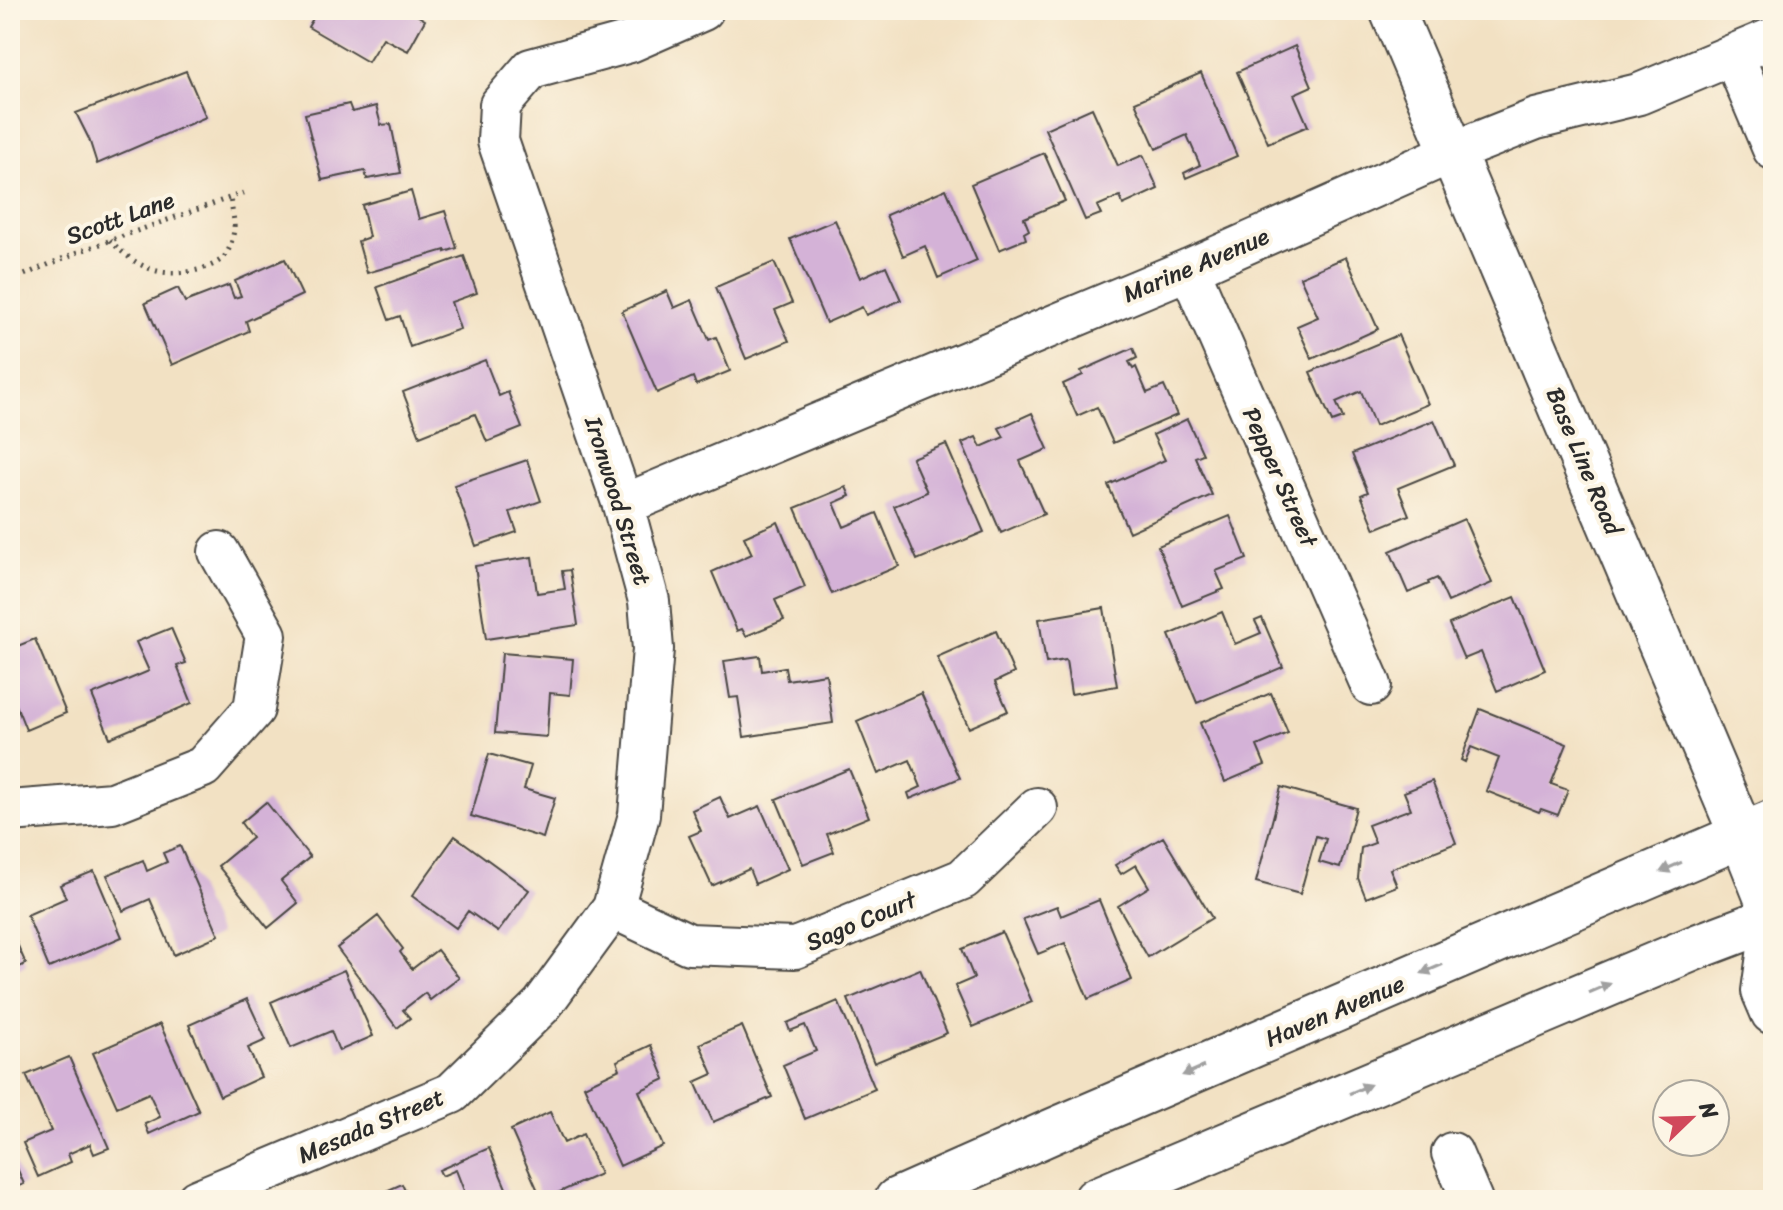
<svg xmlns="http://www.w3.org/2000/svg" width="1783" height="1210" font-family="Sriracha,sans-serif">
<rect width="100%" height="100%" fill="#fcf5e5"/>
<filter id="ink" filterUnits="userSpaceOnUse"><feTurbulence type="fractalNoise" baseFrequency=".0125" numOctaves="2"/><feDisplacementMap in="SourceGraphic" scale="16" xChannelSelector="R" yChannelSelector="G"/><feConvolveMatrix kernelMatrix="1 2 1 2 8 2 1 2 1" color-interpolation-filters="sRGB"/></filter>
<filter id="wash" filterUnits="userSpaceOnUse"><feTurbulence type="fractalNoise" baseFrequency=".006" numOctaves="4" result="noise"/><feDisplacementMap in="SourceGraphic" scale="32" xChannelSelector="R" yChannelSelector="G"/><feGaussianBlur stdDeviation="1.8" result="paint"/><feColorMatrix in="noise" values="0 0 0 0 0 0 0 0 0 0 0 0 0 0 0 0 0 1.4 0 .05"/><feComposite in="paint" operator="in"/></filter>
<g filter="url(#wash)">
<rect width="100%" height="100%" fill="#f2e1c3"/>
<g id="blocks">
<path fill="#d4b2d7" d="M318,10H408L425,20L408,51L383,38L368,62L308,27Z
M1295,46L1312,86L1294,94L1308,126L1268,143L1237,72Z
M186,71L206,117L97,164L89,139L76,113Z
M1201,73L1237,156L1186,178L1184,173L1200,165L1187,135L1156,149L1135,102Z
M349,104L352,112L376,106L381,125L391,124L401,173L367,179L365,171L322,180L305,114Z
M1092,108L1118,166L1143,155L1158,189L1123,205L1120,196L1097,206L1101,214L1085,220L1045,129Z
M1044,153L1065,201L1024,218L1029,230L1024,233L1026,239L999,250L971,184Z
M946,189L977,261L938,278L925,246L903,256L886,215Z
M411,191L419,219L445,211L457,248L445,252V250L367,273L358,241L369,237L362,205Z
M835,220L860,278L886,266L901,300L866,315L862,307L826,323L790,239Z
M464,256L477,293L451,302L460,329L410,347L400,316L389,320L377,287Z
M1346,257L1378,329L1312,359L1297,326L1318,317L1300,277Z
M285,259L302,295L246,321L249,331L172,365L145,303L178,288L185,302L229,285L234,298L241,296L235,281Z
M774,262L792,303L775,310L789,341L746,359L716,287Z
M667,291L674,308L692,300L709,340L716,337L730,371L696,385L693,377L657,393L622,311Z
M1398,335L1428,404L1375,426L1361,391L1336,402L1343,418L1332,422L1310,372Z
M1133,348L1137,358L1129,362L1133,369L1136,367L1147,393L1164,386L1177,415L1113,443L1097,407L1077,416L1063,384L1083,375L1081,371Z
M485,360L499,396L508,392L522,428L487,442L475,414L420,436L403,392Z
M1032,413L1048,449L1020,461L1044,514L1001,533L962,443L976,437L981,447L1004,437L999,428Z
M1187,419L1203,454L1195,457L1212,495L1129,532L1108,485L1165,460L1153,435Z
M1434,420L1454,465L1398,488L1409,515L1375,529L1361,495L1368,492L1352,454Z
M946,444L984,532L917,560L894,506L927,492L912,458Z
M527,460L541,501L510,512L517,532L476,546L454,485Z
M846,487L850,496L834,503L844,527L877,513L899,566L832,594L795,508Z
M1230,516L1247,559L1216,571L1224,589L1182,606L1158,546Z
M1464,519L1492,583L1448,602L1437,578L1428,582L1429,584L1408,593L1390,551Z
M778,522L805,587L775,600L784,620L746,636L742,629L737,631L712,572L752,554L744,537Z
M532,557L537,593L565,589L562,571L570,570L578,625L486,639L475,566Z
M1515,597L1545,670L1497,691L1481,652L1464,659L1449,624Z
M1104,608L1117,686L1071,694L1066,660L1046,663L1039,619Z
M1222,612L1235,644L1261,633L1255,621L1262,618L1283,667L1197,703L1169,635Z
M171,628L186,663L177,666L192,703L110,738L92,695L149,671L136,642Z
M996,631L1014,673L995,682L1008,711L969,728L937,657Z
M35,639L66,713L26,730L13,697L10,698V649Z
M502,653L573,659L570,695L550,693L547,737L495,733Z
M760,656L762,671L785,667L787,680L826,674L833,723L744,737L738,697L730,698L724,661Z
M921,693L960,778L910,799L908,793L921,787L910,760L878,774L857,721Z
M1271,693L1288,733L1257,746L1265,765L1225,782L1200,723Z
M1480,709L1567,744L1551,784L1568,790L1558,815L1541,809L1539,812L1486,791L1499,758L1471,747L1465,762L1461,760Z
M489,754L531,766L524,789L555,798L543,838L471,816Z
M849,769L869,817L827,834L834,852L803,864L776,799Z
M1432,781L1456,843L1390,869L1397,886L1366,898L1358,878L1361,848L1375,843L1368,825L1411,809L1404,792Z
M1281,787L1356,808L1340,868L1319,862L1326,839L1316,836L1300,894L1256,882Z
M720,797L730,819L760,806L788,869L755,884L749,869L712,886L689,836L701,831L692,810Z
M266,802L310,857L281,881L298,903L268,928L218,866L252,838L241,823Z
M455,836L529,890L498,932L468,911L456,928L412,896Z
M1163,837L1212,918L1148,957L1118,906L1149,887L1136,865L1121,874L1115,865Z
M180,846L219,935L174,955L150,899L123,911L107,875L143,860L147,871L167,862L163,853Z
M94,871L122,937L49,968L27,915L66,898L60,885Z
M1099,900L1132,980L1088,999L1065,943L1038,954L1023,919L1057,906L1061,916Z
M378,916L403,949L400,952L412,969L437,950L459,978L430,1000L425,993L403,1010L410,1018L397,1028L337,948Z
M10,928L26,964L10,971Z
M1002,932L1032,1002L973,1027L955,986L974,978L962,949Z
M920,969L947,1033L874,1063L848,999Z
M344,970L373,1036L339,1051L331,1031L291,1048L271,1002Z
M247,999L266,1040L248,1048L261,1077L220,1096L189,1025Z
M838,1001L875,1089L805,1119L783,1065L816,1051L805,1025L790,1031L787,1023Z
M160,1024L199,1111L149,1134L145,1124L160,1117L149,1093L117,1107L93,1053Z
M742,1026L772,1097L713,1122L695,1082L713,1074L700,1044Z
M651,1045L665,1079L639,1091L663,1146L620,1166L584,1086L620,1069L617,1061Z
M69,1057L109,1148L94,1154L90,1144L68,1154L71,1162L38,1177L23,1143L51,1131L26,1075Z
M550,1112L564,1143L583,1134L600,1174L542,1200L511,1130Z
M489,1148L511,1200H456L466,1196L456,1170L442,1176L439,1170Z
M10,1152L24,1184L10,1190Z
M402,1184L409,1200H390L386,1191Z"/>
</g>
</g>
<g filter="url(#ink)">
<use href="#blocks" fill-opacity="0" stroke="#494642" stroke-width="2"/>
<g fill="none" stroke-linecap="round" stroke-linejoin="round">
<defs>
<path id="minor" d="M1733,55L1773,149
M1189,269L1371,685
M623,505L1189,269L1453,152L1536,119L1639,94L1773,38
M10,811L112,803L203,767L254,709L266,635L219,552
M613,908L689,944L795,948L963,879L1037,808
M1452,1153L1472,1200
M197,1200L452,1093L542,1005L613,908L639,815L653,649L649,601L623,505L498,141L500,105L531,69L630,42L703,10"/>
<path id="major" d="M1392,10L1742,836L1773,914
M1773,927L1764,991L1773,1012
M897,1200L1053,1131L1773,822
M1096,1200L1699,946L1773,918"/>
</defs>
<use href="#minor" stroke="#494642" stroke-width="44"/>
<use href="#major" stroke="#494642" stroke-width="48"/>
<path stroke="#494642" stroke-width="5" stroke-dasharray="2 6" stroke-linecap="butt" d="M110,240C123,254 138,266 157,271C175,276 209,271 223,258C230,251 233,238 234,229C235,219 231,207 230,197
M10,281L78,252L243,193"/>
<use href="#minor" stroke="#fff" stroke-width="40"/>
<use href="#major" stroke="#fff" stroke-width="44"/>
</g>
<defs><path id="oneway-solid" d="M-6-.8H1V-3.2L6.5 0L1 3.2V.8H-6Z" transform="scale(2)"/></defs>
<g fill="#a0a0a0">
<use href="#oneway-solid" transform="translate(1671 867) rotate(156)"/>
<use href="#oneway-solid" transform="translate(1432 969) rotate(157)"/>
<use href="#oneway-solid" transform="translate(1600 988) rotate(-23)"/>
<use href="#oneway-solid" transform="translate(1193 1071) rotate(157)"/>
<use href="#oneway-solid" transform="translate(1360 1089) rotate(-23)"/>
</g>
</g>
<g text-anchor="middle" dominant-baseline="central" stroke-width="8" stroke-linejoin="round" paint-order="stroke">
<g font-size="24" fill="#2b2b2b" stroke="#fcf5e5">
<text transform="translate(120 218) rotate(-20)">Scott Lane</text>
<text transform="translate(1196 265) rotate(-23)">Marine Avenue</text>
<text transform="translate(1584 461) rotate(67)">Base Line Road</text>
<text transform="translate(1280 477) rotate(66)">Pepper Street</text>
<text transform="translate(618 501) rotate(73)">Ironwood Street</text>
<text transform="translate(861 921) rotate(-23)">Sago Court</text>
<text transform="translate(1335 1011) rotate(-23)">Haven Avenue</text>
<text transform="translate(371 1126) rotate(-23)">Mesada Street</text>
</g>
</g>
<rect width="1783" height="1210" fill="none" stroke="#fcf5e5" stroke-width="40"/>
<g transform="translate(1691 1118) rotate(67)"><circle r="38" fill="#fcf5e5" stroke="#a8a49b" stroke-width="2"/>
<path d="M0-6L14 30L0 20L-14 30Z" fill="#d1495b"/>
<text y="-12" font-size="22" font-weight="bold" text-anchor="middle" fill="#2b2b2b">N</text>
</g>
</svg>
